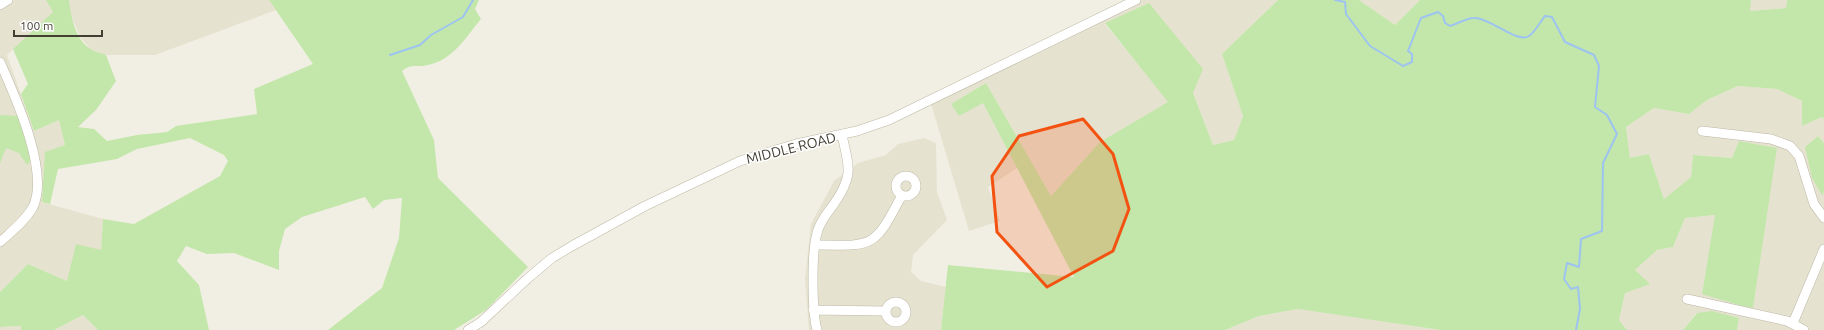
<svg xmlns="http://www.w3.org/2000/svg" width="1824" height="330" font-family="Ubuntu,sans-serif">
<rect width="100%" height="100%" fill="#f1efe3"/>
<path fill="#e6e2d0" d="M0,0H269L276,10L155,55H106L91,50L81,38L64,2L7,55L34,131L59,120L65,145L42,202L103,219L101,250L67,281L28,264L0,292Z
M1125,0H1278L1222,54L1243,116L1234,140L1213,145L1193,93L1149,3L1105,24L1169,102L1100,142L1051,196L986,83L951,104L983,103L1017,168L988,187L1000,221L969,231L929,97Z
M1359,0H1420L1395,25Z
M1751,0H1787L1786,8L1749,11Z
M1738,86L1777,89L1802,101V126L1822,117L1824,119V143L1818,136L1822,194L1824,192V330H1737L1739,318L1696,313L1683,330H1627L1619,320L1625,293L1635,270L1657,250L1673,247L1685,218L1716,215L1702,293L1742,306L1753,307L1776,148L1739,141L1732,158L1693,155L1691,177L1664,199L1649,154L1630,159L1626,127L1654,108L1689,114L1707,100Z
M924,138L936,143L937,192L947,220L913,255L911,272L921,281L946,287L941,330H809L805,280L811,224L834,181L858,163L886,155L898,144Z
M1298,309L1405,324L1441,330H1225L1259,316Z
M83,315L98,330H54Z
M21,326V330H0V327Z"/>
<path fill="#c3e7aa" d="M46,0H69C71,17 75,40 92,50C95,52 102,53 106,55L116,81L96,110L78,127L94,129L107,141L137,135L167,132L176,126L257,114L254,89L313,64L269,0H479L475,9L481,19C466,37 453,60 428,65C417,68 413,63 402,71L434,140L438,178L528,267L486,310L454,330H328L382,288L399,238L402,198L384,200L373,209L365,197L302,217L285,229L279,251V270L234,253L207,254L186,246L177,261L199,285L209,330H98L83,315L54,330H21V326L0,327V292L28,264L67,281L76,244L101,250L103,219L134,224L220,176L228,161L224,155L190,138L137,149L117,159L58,169L50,204L42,202L45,152L65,145L59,120L34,131L21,94L28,84L13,49L53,12Z
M1278,0H1359L1395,25L1420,0H1751L1750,11L1786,8L1787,0H1824V119L1822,117L1802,126V101L1777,89L1738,86L1707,100L1689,114L1654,108L1626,127L1630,158L1649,154L1664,199L1691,177L1693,155L1732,158L1739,141L1777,148L1753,308L1742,306L1702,294L1715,215L1685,218L1673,247L1657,250L1635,270L1650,284L1625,293L1619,320L1627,330H1441L1298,309L1259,316L1225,330H941L948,265L1074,277L983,103L959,116L951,104L986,83L1051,196L1100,142L1168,102L1105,23L1149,3L1203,69L1193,93L1213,145L1234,140L1243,116L1222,54Z
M0,115L18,116L33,158L27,165L19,153L6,148L0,163Z
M1818,136L1824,143V192L1822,195L1812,178L1805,147Z
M1712,311L1739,318L1737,330H1683L1697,313Z"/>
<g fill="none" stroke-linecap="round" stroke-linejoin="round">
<path stroke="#9dc3f0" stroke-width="2" d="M1335,0L1345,2L1346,14L1370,46L1403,66L1412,62V54L1408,51L1421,18L1438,12L1443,16L1445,23L1450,26C1457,24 1466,18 1474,18C1489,17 1518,44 1529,36C1535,32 1540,22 1545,16L1552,17L1565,42L1594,55L1599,66L1595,107L1607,115L1617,134L1603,163L1602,231L1581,239L1579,267L1567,263L1564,279L1571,289L1578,287L1580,309L1576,330
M390,55L420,45L431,35L463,17L473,0"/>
<defs>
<path id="minor" d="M0,5L8,0
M0,62C15,96 50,172 33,207C26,220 11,232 0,242
M1702,131L1771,139L1790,146L1799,156L1814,204L1824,218
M896 186a10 10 0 1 1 20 0a10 10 0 1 1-20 0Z
M815,245C875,246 874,248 902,195
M1687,299L1787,321L1804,330
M886 312a10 10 0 1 1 20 0a10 10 0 1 1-20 0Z
M813,310L885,311
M1793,323L1824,249
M468,330L481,322L527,279L552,258L572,246L645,206L740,161L796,144L857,131L889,120L1136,0
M817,330C812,311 811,248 818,230C821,220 828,212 834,204C854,175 849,167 842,135"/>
</defs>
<use href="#minor" stroke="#bdb8a5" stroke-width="10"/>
<use href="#minor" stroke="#fff" stroke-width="9"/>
</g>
<path fill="#f35211" fill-opacity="0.2" stroke="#f35211" stroke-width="3" stroke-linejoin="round" d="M1083,119L1113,154L1129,209L1113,251L1047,287L997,232L992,176L1019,136Z"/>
<g text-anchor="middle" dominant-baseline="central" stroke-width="3" stroke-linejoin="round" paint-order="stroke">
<g font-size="14" fill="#433f33" stroke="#fff">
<text transform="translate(791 148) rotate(-14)">MIDDLE ROAD</text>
</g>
</g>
<path d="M14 30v6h88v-6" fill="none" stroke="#433f33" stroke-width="2"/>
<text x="20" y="30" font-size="12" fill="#433f33" stroke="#ffffff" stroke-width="3" paint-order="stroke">100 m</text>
</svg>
